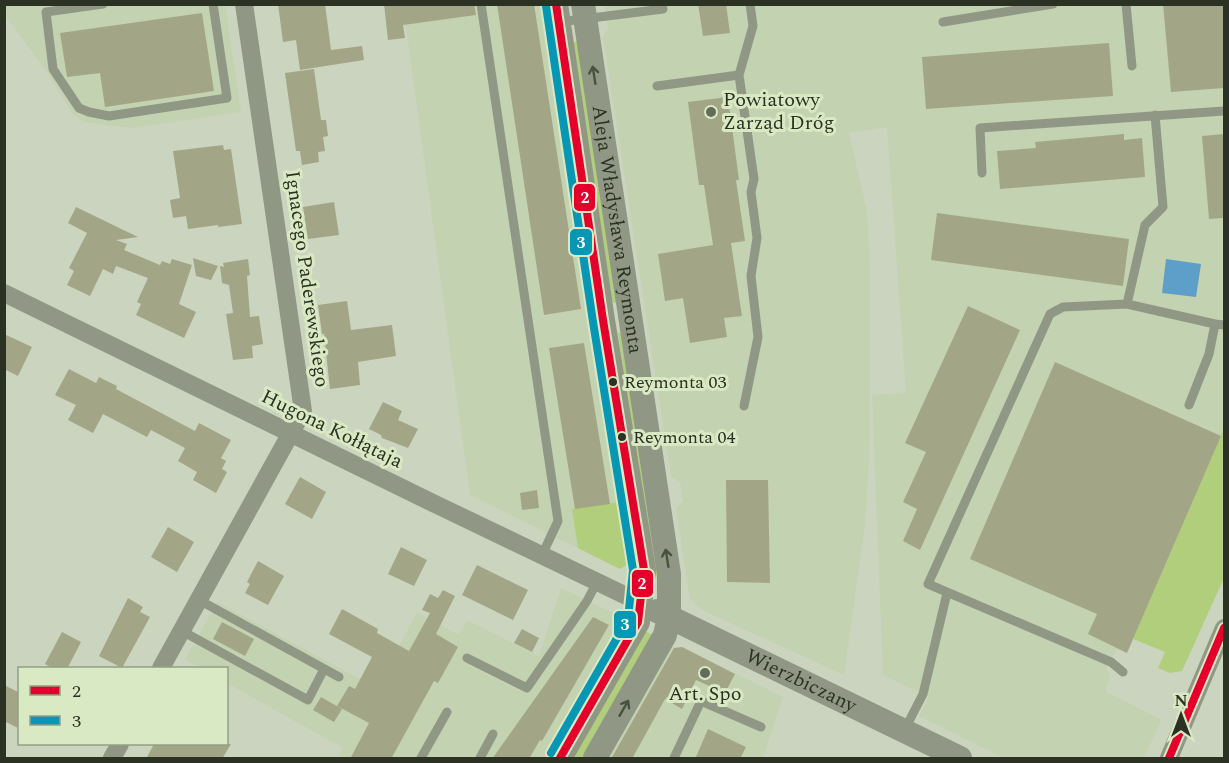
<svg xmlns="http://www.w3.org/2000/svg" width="1229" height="763" font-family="Spectral,serif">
<rect width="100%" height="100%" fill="#cbd4bf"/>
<path fill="#c3d2b0" d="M4,5H225L241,112L132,128L84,122L72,113L49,75L5,15Z
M403,5H544L598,358L593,360L595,376H600L628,564L620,569L470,495Z
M603,5H1224V428L1127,653L1117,649L1106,669L1110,676L1105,691L1161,720L1144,758H1003L919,716L929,697L883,675L872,395L906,393L887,127L849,133L867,212L870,266V387L869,458L865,525L844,675L702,610L690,599L676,509L683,501L680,482L671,476L603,37L608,28L605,6Z
M561,588L615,614L618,623L543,758H338L343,748L227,683L226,668H201L185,660L217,602L376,688L417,613L459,635L467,620L539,656Z
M682,647L783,697L763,758H609L670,649Z"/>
<path fill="#b1ce7d" d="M578,41L617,303H614L612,300L574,47V42Z
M618,333H622L658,576L656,577L653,573Z
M1224,428V578L1182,671L1170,673L1158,668L1165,652L1133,639Z
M619,502L628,564L620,569L578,548L572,509Z
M647,632L651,634V638L584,758H571L643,633Z"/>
<path fill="#5e9fca" d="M1166,259L1201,264L1196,297L1162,293Z"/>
<path fill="#a3a686" d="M278,4H325L331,50L362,46L364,60L300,70L296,40L283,42Z
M384,4H474L476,15L403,25L405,38L388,40Z
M497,4H534L581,309L544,315Z
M698,4H726L730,33L703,36Z
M1163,4H1224V88L1171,92Z
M202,13L214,91L105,107L100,73L67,77L60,33Z
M1109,43L1113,96L926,109L922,57Z
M314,69L321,120H326L328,136L323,137L325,151L318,152L319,162L302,165L300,151H296L285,73Z
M728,97L739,180H736L745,241L731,243L742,316L724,318L727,337L690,343L683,298L665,301L658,254L713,245L704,185H699L688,102Z
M1124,134V140L1142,138L1145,177L1000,189L997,151L1036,148L1035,142Z
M1224,134V218L1209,219L1202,136Z
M223,145L224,150L231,149L242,224L218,227V225L188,229L186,216L173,218L170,200L180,198L173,151Z
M334,202L339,235L308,239L303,207Z
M76,207L138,237L116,240L127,244L124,250L160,265L162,261L170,264L172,259L192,265L179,304L196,312L184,338L136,315L141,304L137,302L148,278L116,266L113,274L103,269L90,296L67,285L74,271L69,268L87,233L68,223Z
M937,213L1129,239L1123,286L931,260Z
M193,258L218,266L211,280L196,276Z
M248,259L250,275L247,276L250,317L259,316L263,344L252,346L253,358L233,360L226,314L233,313L229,285L222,283L220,266L224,267L223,263Z
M347,301L351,330L392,325L396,356L358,362L360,385L330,389L324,334H322L318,305Z
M968,306L1020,330L920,550L903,541L917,509L903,502L926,452L905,443Z
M4,334L32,347L18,376L4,369Z
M584,343L610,504L575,509L549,348Z
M1055,362L1221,436L1127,653L1088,634L1097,614L970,559Z
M69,369L96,383L99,377L117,386L116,389L195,431L199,423L231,440L221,458L226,461L222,469L227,472L216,493L193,480L197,472L178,461L185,448L151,430L147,437L103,414L93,433L68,420L76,405L55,395Z
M383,402L402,411L398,420L418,429L408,448L382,438L381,435L369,429Z
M300,477L326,492L312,519L285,504Z
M726,480H768L770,583L727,582Z
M537,490L539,508L522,510L520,493Z
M168,527L194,542L177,572L151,557Z
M401,547L427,560L414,586L388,574Z
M258,561L284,576L268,605L245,593L250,584L247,582Z
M477,565L528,590L513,620L462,595Z
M443,590L455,596L436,634L458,647L438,683L434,681L391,759H350L369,723L337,706L349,686L355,689L372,657L329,634L342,609L378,629L377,633L409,651L430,613L422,610L430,594L438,598Z
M128,598L143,607L140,612L150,617L122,668L99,656Z
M593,617L609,625L542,741L540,740L529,759H492Z
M222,622L254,639L245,656L213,639Z
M522,629L539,638L532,652L514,643Z
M62,632L81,642L67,669H54L45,664Z
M682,647L735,674L725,693L696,680L682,709L665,699L632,759H611L674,648Z
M4,685L20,693V729L4,721Z
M321,697L342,709L334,722L313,710Z
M708,729L746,747L740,759H695Z
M154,744H231L222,759H146Z"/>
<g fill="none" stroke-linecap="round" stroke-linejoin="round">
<path stroke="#909885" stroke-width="9" d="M103,4L46,12L53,69L79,108L89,112L109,116L227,98L213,4
M481,4L558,521L542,555
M1126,4L1132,66
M559,22L663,9L662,4
M943,22L1053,4
M739,75L754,179L751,192L757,238L751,276L758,337L744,406
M657,86L739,75L753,26L750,4
M982,173L980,128L1224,111
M1127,304L1145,225L1163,207L1155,115
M1189,405L1209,354L1215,324L1224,325
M199,600L339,677
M182,631L308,700L324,669
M467,658L527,688L587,601L597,582
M1123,672L1111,662L928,584L1050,314L1063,307L1127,304L1215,324
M905,729L923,694L947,593
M421,758L447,712
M480,758L493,734
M674,758L701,701L761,727"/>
<path stroke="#909885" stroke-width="18" d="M4,293L435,504L641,603
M161,668L303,411L244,4
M112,758L120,744
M1169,758L1224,628"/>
<g stroke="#909885" stroke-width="24">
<path d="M556,4L603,320L644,570L638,622L560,758"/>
<path id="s1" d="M583,4L669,574V617L665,635L595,758"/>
<path id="s2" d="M657,611L960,758"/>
</g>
<defs>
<path id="bus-1" d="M556,4L603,320L644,570L638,622L560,758
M1169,758L1224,628"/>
<path id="bus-2" d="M546,6L593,322L633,570L628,619L551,753"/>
</defs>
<use href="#bus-1" stroke="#d9e9c4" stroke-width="12"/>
<use href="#bus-2" stroke="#d9e9c4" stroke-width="12"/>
<use href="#bus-1" stroke="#e4002b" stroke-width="8"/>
<use href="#bus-2" stroke="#0697b4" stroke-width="8"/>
</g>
<defs><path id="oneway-shaft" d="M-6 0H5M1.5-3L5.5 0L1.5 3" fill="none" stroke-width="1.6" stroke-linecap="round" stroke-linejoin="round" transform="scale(1.5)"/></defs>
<g stroke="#495140">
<use href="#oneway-shaft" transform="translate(594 75) rotate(-99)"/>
<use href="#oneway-shaft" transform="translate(667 558) rotate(-99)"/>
<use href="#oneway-shaft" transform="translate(624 708) rotate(-60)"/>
</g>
<g fill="#636b5a" stroke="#d9e9c4" stroke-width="2">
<circle cx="711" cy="112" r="6"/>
<circle cx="705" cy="673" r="6"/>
</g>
<g fill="#2b3223" stroke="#d9e9c4" stroke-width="2">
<circle cx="613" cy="382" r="5"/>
<circle cx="622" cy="437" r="5"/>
</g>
<g text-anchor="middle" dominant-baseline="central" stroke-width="6" stroke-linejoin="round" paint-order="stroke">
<g font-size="18" fill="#2b3223" stroke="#d9e9c4" text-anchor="start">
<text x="624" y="382">Reymonta 03</text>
<text x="633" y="437">Reymonta 04</text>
</g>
<g font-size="20" fill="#2b3223" stroke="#d9e9c4" text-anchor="start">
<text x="723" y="100">Powiatowy<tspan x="723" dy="23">Zarząd Dróg</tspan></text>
<text x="705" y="694" text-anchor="middle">Art. Spo</text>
</g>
<g font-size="20" fill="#2b3223" stroke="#d9e9c4">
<text stroke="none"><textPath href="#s1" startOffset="228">Aleja Władysława Reymonta</textPath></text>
<text transform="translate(307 279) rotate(82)">Ignacego Paderewskiego</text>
<text transform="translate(332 429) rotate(26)">Hugona Kołłątaja</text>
<text stroke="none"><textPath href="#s2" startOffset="160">Wierzbiczany</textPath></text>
</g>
</g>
<g stroke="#d9e9c4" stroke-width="2">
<rect x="573" y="183" width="23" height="29" rx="6" fill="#e4002b"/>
<rect x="569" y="228" width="24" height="28" rx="6" fill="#0697b4"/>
<rect x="631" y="569" width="23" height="29" rx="6" fill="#e4002b"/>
<rect x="613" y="610" width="24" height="29" rx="6" fill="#0697b4"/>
</g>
<g font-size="16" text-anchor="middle" font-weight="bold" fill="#fff">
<text x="585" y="203">2</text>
<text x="581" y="248">3</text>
<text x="642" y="589">2</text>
<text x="625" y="630">3</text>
</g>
<rect width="1229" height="763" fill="none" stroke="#2b3223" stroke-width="12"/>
<rect x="18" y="667" width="210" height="78" fill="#d9e9c4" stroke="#93a084" stroke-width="1.5"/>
<rect x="30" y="686" width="30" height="9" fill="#e4002b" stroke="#93a084" stroke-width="1.5"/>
<text x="72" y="697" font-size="18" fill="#2b3223">2</text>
<rect x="30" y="716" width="30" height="9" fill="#0697b4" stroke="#93a084" stroke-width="1.5"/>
<text x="72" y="727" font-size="18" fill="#2b3223">3</text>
<g transform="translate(1181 715)" stroke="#d9e9c4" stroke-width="4.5" paint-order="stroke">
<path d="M0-4.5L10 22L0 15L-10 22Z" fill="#2b3223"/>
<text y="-9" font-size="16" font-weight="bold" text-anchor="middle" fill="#2b3223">N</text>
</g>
</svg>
